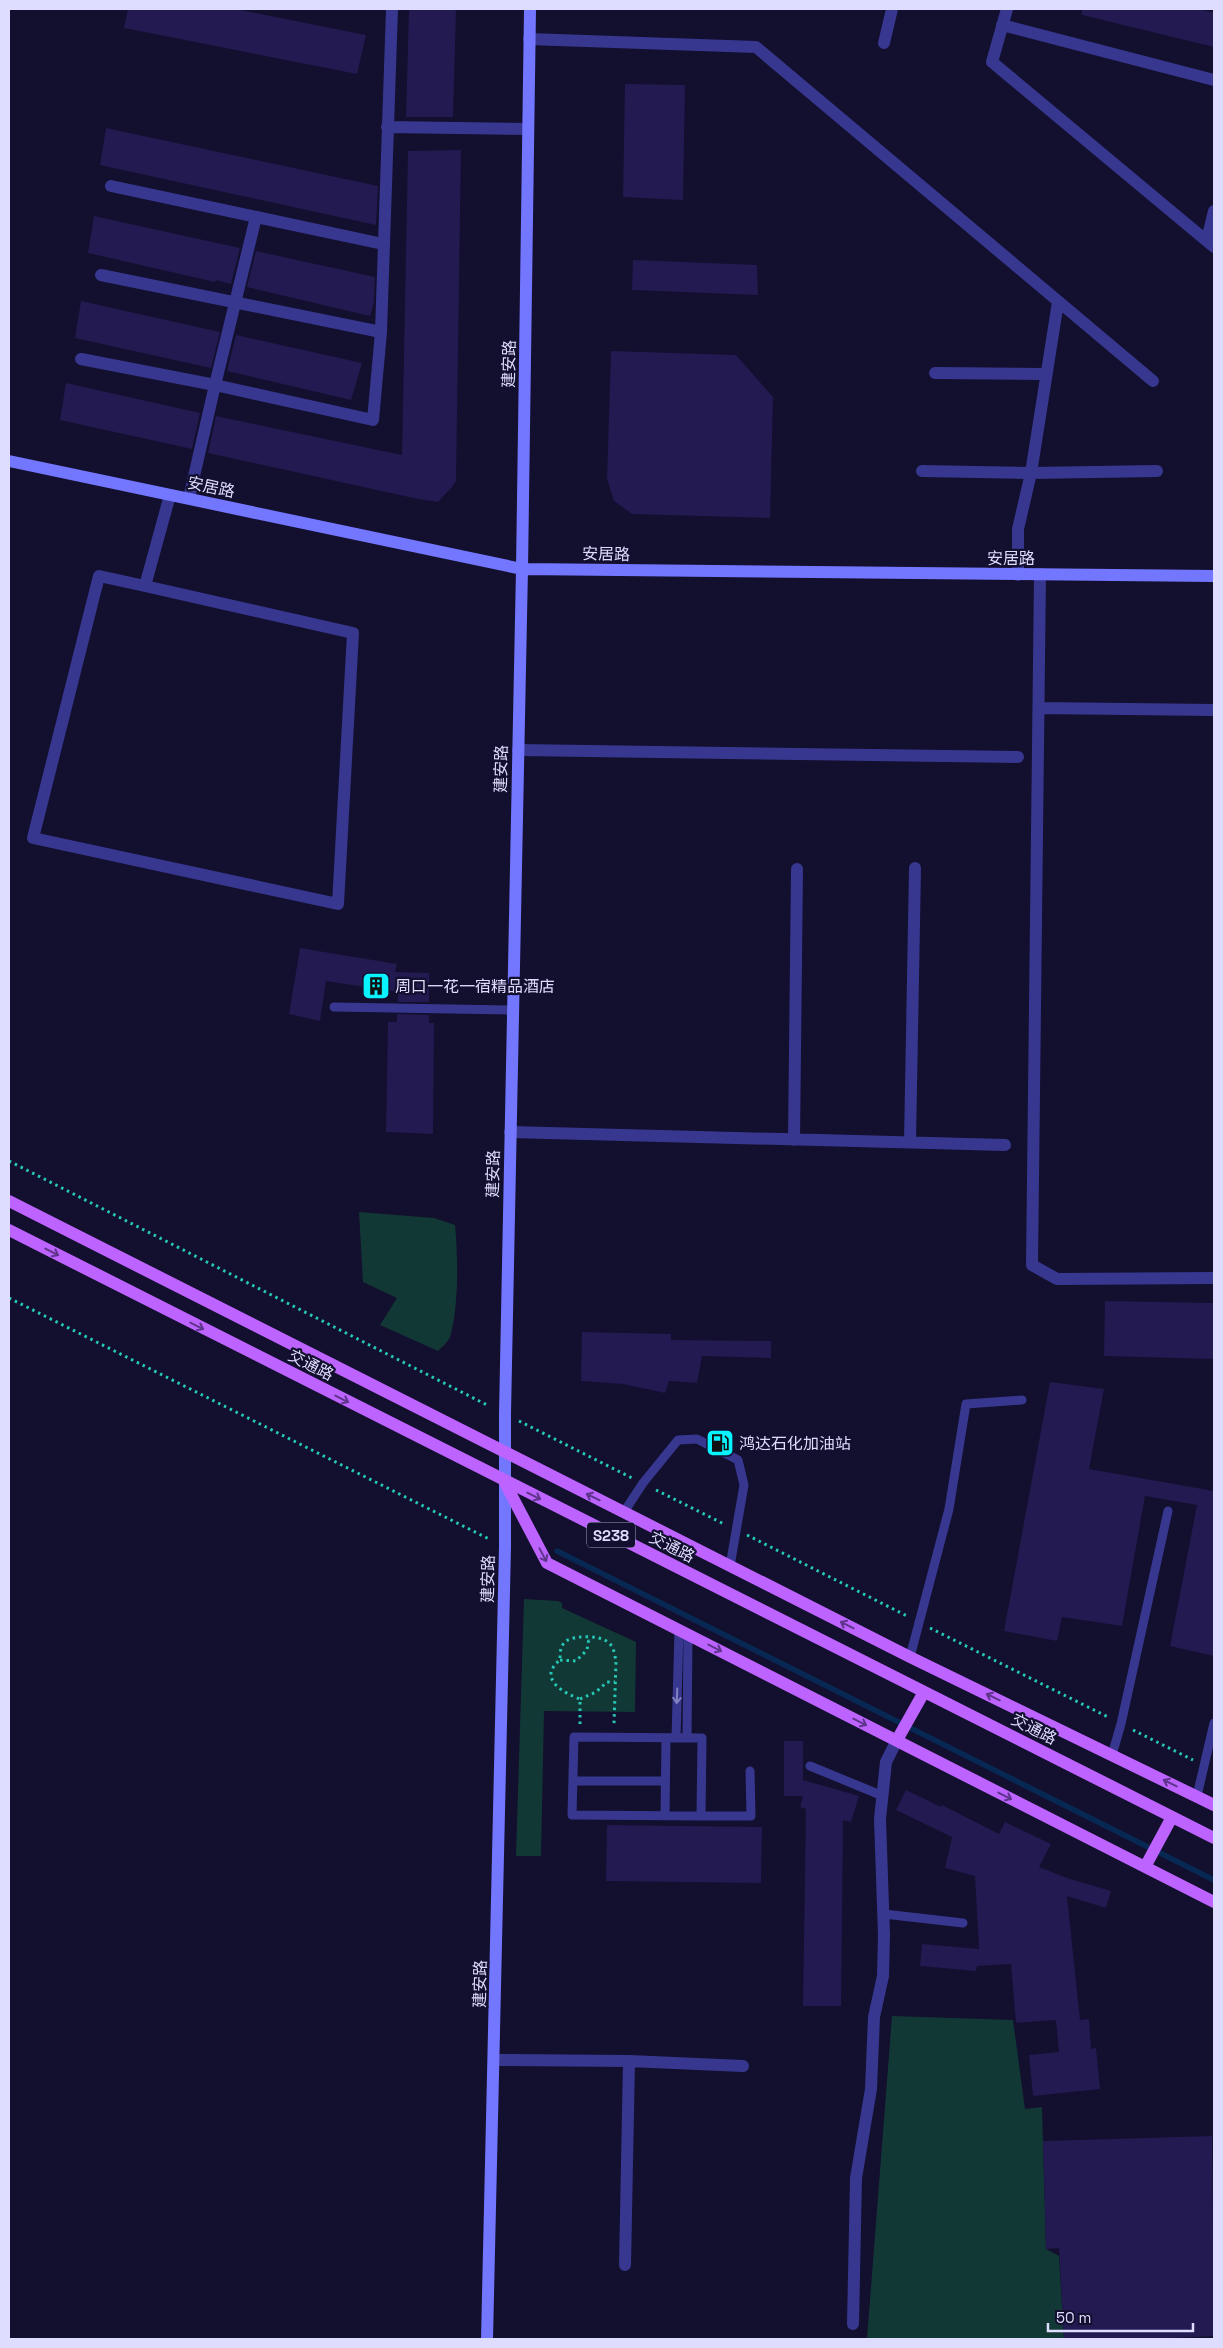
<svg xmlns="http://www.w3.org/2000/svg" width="1223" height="2348" font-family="'Space Grotesk','Noto Sans SC',sans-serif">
<rect width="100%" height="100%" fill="#130f2e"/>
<path fill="#123835" d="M359,1212L434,1218L455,1225C458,1256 459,1307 450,1337C448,1342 442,1347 438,1351L380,1325L397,1298L363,1282Z
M524,1599L558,1601L562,1603V1608L636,1642L635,1712L544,1711L541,1856H516Z
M892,2016L1013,2020L1025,2109L1042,2107L1046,2249L1059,2256L1064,2339H867Z"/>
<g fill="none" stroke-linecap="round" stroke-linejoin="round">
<path stroke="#082854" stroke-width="5.5" d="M557,1551L1214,1880"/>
</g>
<path fill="#221a50" d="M128,9H235L366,35L357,74L124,28Z
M409,9H456L453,117H406Z
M1082,9H1199L1214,13V47L1082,15Z
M625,84L685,85L683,200L623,197Z
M106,128L378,186L376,225L100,165Z
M461,150L456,481L452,487L438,502L418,499L208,453L216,416L402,455L408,151Z
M94,216L240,248L231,284L216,280L215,282L88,253Z
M256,251L375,277L374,302L370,316L247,287Z
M633,260L757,265L758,295L632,290Z
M81,301L220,332L211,368L75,338Z
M236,335L362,363L351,400L227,371Z
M611,351L736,355L773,397L770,518L632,514L614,501L607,479Z
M66,383L200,413L192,449L60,420Z
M300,948L397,964L395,972L429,973V1002H398V992L326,981L320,1021L289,1014Z
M397,1014L429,1015V1023H434L433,1134L386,1132L388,1022H397Z
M1105,1301L1214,1303V1359L1104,1356Z
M582,1332L671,1334V1340L771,1341V1358L702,1356L697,1383L669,1381L665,1393L623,1384L581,1381Z
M1050,1382L1104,1389L1089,1469L1214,1491V1656L1170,1646L1197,1505L1145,1496L1122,1626L1062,1617L1057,1641L1004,1631Z
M784,1741H803V1780L859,1796L851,1822L843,1820L841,2006H803L806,1809L800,1807L803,1796H784Z
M906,1790L941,1807L942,1805L999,1834L1005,1822L1051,1844L1039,1867L1067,1878L1111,1891L1106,1908L1067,1896L1080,2020L1089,2019L1091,2049L1096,2048L1100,2089L1033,2096L1029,2055L1059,2052L1056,2020L1016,2023L1011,1964L977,1966L976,1971L920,1966L922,1944L979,1949L975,1876L945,1868L952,1837L896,1810Z
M607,1825L762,1827L761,1883L606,1881Z
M1212,2136L1214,2336L1151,2339H1064L1059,2248L1046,2249L1043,2141Z"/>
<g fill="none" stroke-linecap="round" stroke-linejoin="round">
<path stroke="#26c9b7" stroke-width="3" stroke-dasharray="2.5 4" stroke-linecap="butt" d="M9,1161L489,1406
M9,1298L491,1540
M519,1421L632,1478
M656,1490L724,1524
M747,1535L907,1616
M930,1628L1110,1718
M560,1660L576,1661L587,1650L589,1638V1640
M580,1699L596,1692L607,1682H615
M580,1724V1699C563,1693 537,1678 560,1660C560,1653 560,1646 566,1641C575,1635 601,1635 609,1643C614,1647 615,1656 616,1662L614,1724
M1133,1730L1193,1760"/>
<path stroke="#373790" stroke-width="9" d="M334,1007L512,1010
M624,1512L643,1483L678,1440L697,1439L738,1460L744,1485L730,1566
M910,1657L949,1509L966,1404L1022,1400
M574,1737L702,1738L701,1816L572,1815Z
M676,1738L679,1630
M687,1738L688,1634
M1112,1755L1121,1724L1168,1511
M810,1766L883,1796
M573,1781H665
M1197,1796L1214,1723
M665,1816L666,1738
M701,1816H751L750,1771
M884,1914L963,1923"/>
<path stroke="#373790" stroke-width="12" d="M1007,9L992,62L1214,247
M1002,25L1214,80
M529,39L756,47L1153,381
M884,43L892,9
M387,127L528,129
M111,186L383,244
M1207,240L1214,211
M101,275L381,332
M81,359L215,385L256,217
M935,373L1045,374
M922,471L1031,473L1157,471
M189,498L215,385L373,420L381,332L392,9
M1040,574L1032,1265L1057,1279L1214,1278
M1018,575V529L1031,473L1058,302
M145,586L353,633L338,904L33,838L99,576L145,586L170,495
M1039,708L1214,710
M518,750L1018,757
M510,1132L1005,1145
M794,1140L797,869
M910,1142L915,868
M494,2060L629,2061L625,2265
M629,2061L743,2066
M853,2324L856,2178L871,2089L874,2017L883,1976L884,1935L880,1819L886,1762L897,1740"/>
<path stroke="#7376ff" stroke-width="12" d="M9,461L522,569L1214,576
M487,2339L505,1547V1414L522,569L530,9"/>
<path stroke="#bd63ff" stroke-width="12" d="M9,1201L910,1657L1214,1805
M9,1230L1214,1838
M504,1481L547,1563L1214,1902
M897,1740L924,1692
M1145,1867L1172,1817"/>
</g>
<defs><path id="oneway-shaft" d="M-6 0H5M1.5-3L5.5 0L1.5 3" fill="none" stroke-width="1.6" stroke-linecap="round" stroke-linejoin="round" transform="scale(1.25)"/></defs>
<g stroke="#5f358c">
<use href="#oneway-shaft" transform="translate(52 1252) rotate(27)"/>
<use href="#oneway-shaft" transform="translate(197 1326) rotate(27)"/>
<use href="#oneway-shaft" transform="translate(342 1399) rotate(27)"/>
<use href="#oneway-shaft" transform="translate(534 1496) rotate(27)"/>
<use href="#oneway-shaft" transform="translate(593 1497) rotate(-154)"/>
<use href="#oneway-shaft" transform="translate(543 1555) rotate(62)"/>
<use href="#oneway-shaft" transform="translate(847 1625) rotate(-153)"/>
<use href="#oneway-shaft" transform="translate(715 1648) rotate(27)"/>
<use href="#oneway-shaft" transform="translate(993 1697) rotate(-154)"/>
<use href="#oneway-shaft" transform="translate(860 1722) rotate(27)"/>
<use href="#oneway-shaft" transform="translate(1170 1783) rotate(-154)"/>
<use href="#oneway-shaft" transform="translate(1005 1796) rotate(27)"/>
</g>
<use stroke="#8281c2" href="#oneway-shaft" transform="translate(677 1696) rotate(92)"/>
<defs>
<symbol id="building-square" viewBox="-11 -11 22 22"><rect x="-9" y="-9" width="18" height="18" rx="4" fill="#08f2ff" stroke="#130f2e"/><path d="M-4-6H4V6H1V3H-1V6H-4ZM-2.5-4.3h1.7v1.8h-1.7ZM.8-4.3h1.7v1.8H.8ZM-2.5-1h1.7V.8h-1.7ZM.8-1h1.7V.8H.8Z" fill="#111"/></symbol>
<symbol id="fuel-square" viewBox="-11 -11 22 22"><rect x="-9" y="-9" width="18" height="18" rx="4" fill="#08f2ff" stroke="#130f2e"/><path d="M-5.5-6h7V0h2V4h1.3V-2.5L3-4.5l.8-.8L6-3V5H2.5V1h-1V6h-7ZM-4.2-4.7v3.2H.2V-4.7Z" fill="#111"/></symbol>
</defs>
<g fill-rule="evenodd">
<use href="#building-square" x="360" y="970" width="32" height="32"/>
<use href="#fuel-square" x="704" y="1427" width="32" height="32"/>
</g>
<g text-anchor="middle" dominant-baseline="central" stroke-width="4.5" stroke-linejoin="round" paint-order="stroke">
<rect fill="#130f2e" stroke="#a19ec0" stroke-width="1" x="587" y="1522.5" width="48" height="25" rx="4"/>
<g font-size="15" font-weight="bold" fill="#dedcff">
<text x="611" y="1535">S238</text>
</g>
<g font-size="16" fill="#dedcff" stroke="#130f2e">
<text transform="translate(509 364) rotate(-89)">建安路</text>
<text transform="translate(211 487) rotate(12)">安居路</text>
<text transform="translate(606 554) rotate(1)">安居路</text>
<text x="1011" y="558">安居路</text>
<text transform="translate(501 769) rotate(-89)">建安路</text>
<text transform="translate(493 1174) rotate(-89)">建安路</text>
<text transform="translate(311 1365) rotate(27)">交通路</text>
<text transform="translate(672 1547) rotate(27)">交通路</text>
<text transform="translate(488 1579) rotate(-89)">建安路</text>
<text transform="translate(1034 1729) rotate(27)">交通路</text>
<text transform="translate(480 1984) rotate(-89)">建安路</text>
</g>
<g font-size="16" fill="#dedcff" stroke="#130f2e" text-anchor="start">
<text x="395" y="986">周口一花一宿精品酒店</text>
<text x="739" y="1443">鸿达石化加油站</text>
</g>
</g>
<rect width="1223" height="2348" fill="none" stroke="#dedcff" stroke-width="20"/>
<path d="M1048 2323v8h145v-8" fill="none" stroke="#dedcff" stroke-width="2.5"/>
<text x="1056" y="2323" font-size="15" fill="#dedcff" stroke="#130f2e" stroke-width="4" paint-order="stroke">50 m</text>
</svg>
